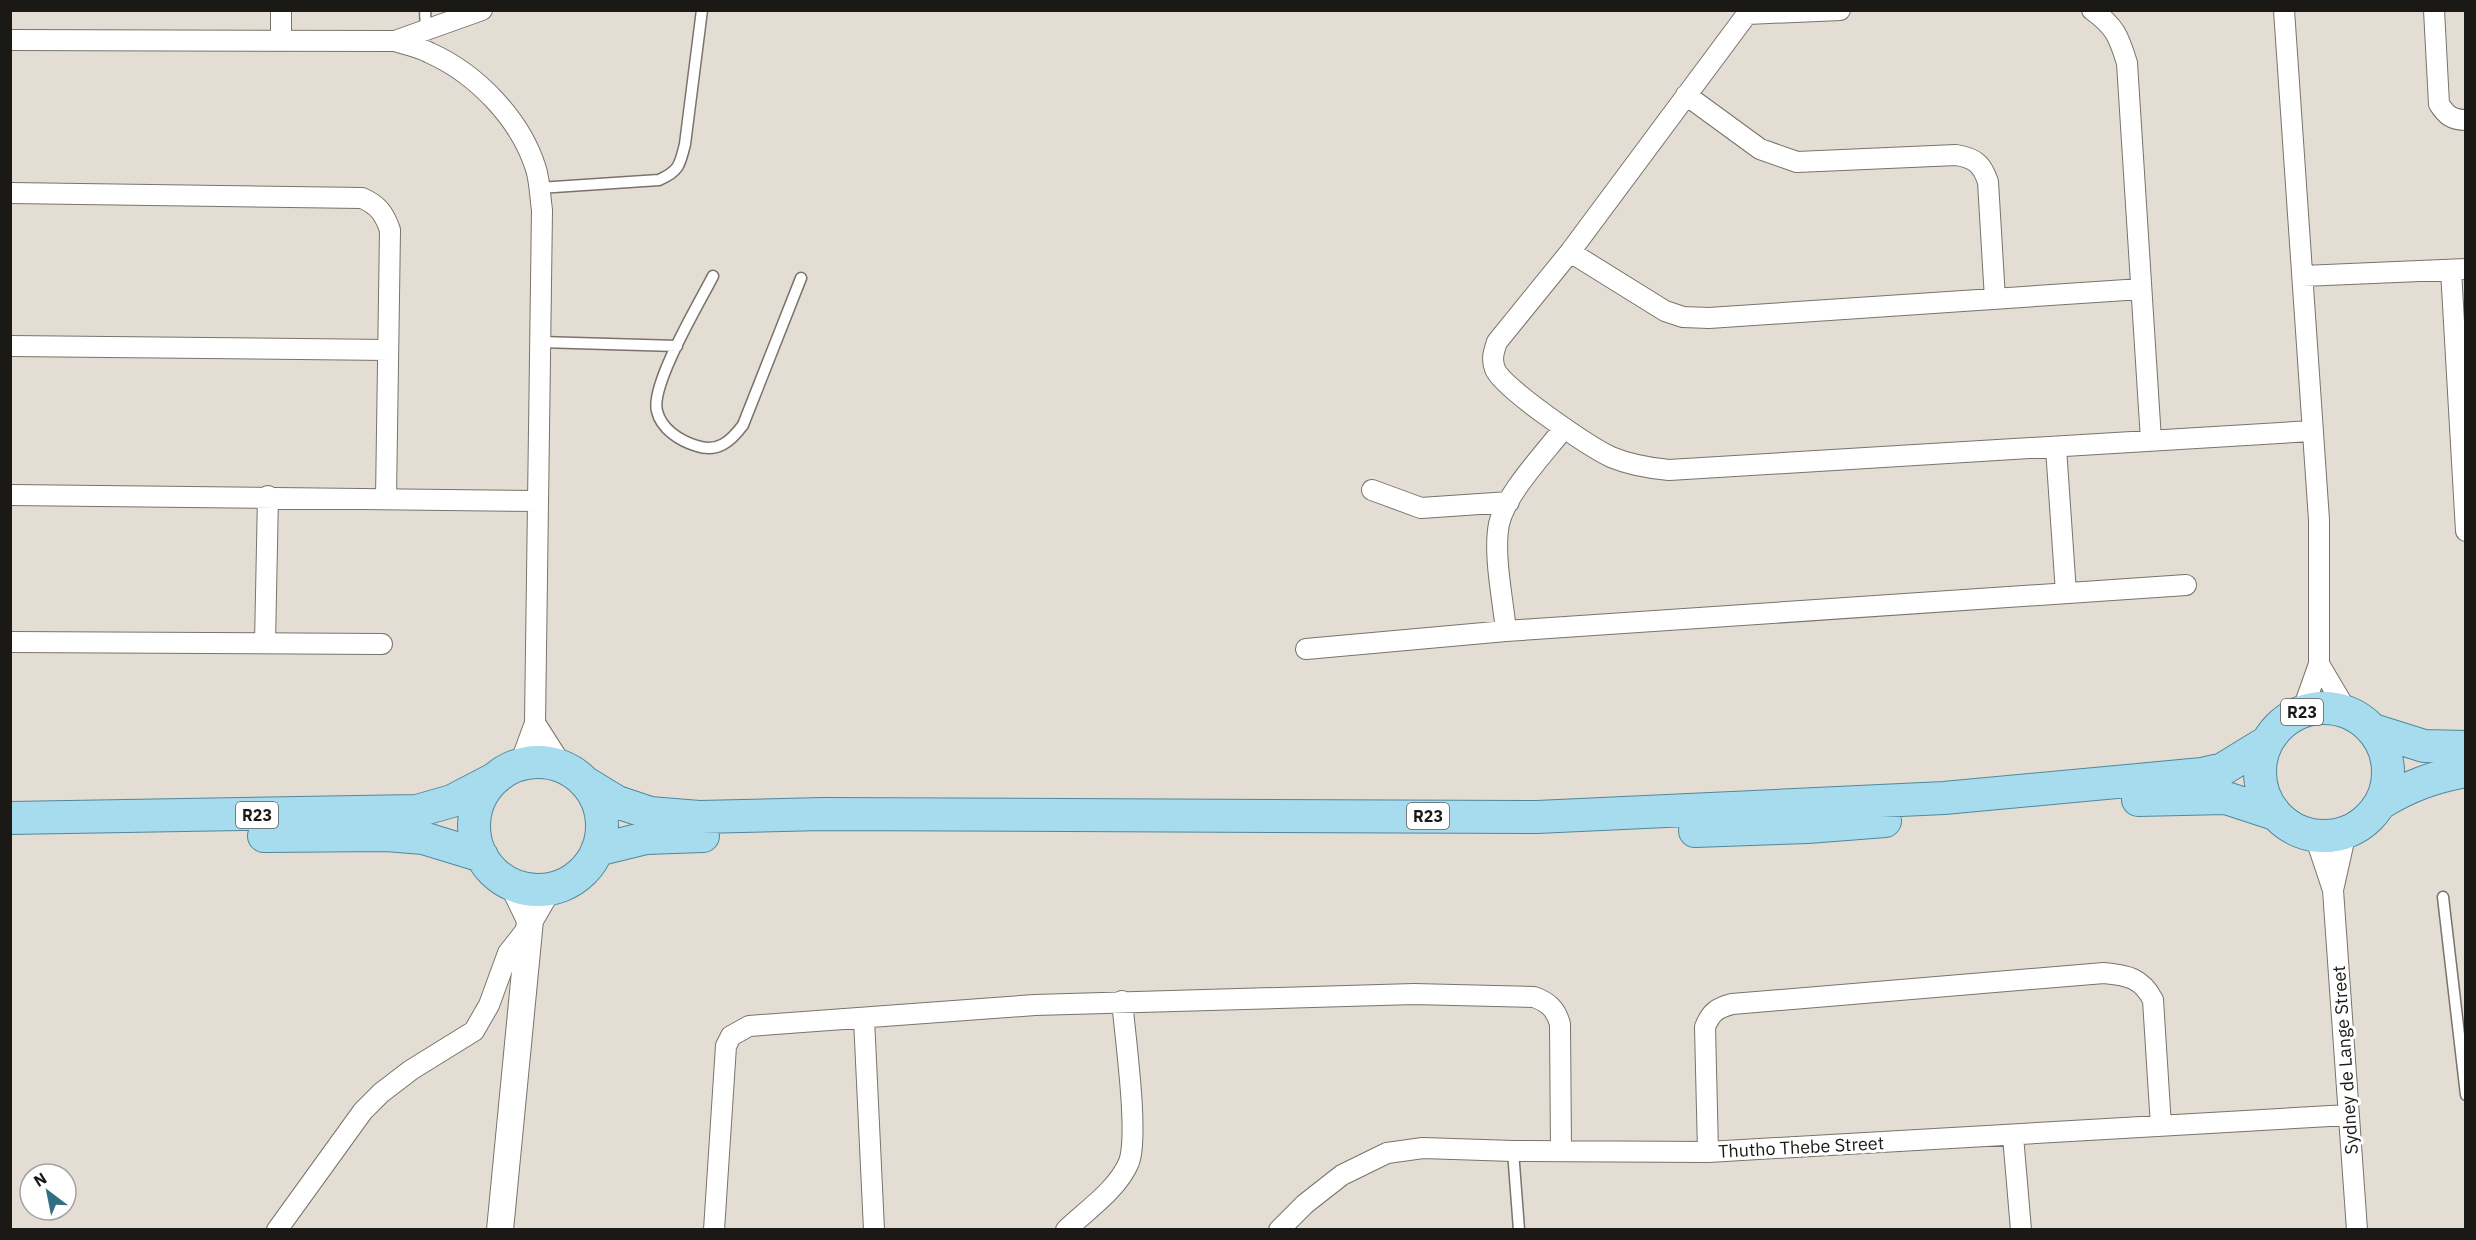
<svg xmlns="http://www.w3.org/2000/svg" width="2476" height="1240" font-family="'IBM Plex Sans',sans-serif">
<rect width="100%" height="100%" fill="#e4ddd4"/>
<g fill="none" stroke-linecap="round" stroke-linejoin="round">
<defs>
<path id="service" d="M425,10L426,30
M539,188L659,180C679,171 680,165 685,144L702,10
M713,276C700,302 650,385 657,411C661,429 680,441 697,446C718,453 731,441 743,425L801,278
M540,342L677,346
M2443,897L2466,1095
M1513,1151L1519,1230"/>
<path id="minor" d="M1747,10V14L1570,252L1497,342C1494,351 1491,359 1495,369C1502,388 1590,447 1611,457C1630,465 1648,468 1669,470L2311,431
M2092,10C2115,26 2119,37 2127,63L2151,440
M2284,10L2319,520V664L2302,712
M2434,10L2439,104C2446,115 2452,120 2466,120
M1747,14L1840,10
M10,40L395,41C407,45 419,47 430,53C477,74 521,120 536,169C540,182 540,197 542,210L535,723L520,764
M281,40V10
M395,41L482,10
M1686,95L1760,149L1797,162L1956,155C1975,158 1982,164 1988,182L1995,299
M10,193L362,198C378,205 384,213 390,230L386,498
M1570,252L1665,311L1683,317L1709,318L2141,289
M2451,270L2466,531
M2303,276L2466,269
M10,346L388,350
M2056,448L2066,593
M1372,490L1421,508L1509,502
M10,495L538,501
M1506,631C1503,600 1493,554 1499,524C1506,493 1545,453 1564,428
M10,642L382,644
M265,643L268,496
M1306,649L1506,631L2186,585
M2319,664L2348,713
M535,723L563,767
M2315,836L2333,890L2357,1230
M2333,890L2346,832
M864,1019L874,1230
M2013,1136L2021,1230
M1708,1152L1705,1027C1711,1012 1717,1008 1732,1004L2104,973C2127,975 2142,978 2153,1000L2161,1126
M277,1230L363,1111L381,1093L411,1070L474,1031L489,1005L508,953L530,925
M714,1230L726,1046L731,1036L749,1026L1035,1005L1414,994L1534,997C1548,1002 1556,1009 1560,1024L1561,1151
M1066,1230C1087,1210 1118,1189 1129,1162C1139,1135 1125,1035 1122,1001
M1279,1230L1305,1204L1342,1175L1387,1153L1423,1148L1513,1151L1708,1152L2348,1115"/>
<path id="tertiary" d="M513,885L530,920
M500,1230L530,920L548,889"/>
<path id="primary" d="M2260 772a64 64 0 1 1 128 0a64 64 0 1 1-128 0Z
M2373,730L2424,746L2466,747
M474 826a64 64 0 1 1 128 0a64 64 0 1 1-128 0Z
M586,783L617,802L650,813L699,817L823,814L1537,817L1944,798L2202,774L2223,769L2267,742
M2138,800L2226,798L2275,814
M2381,803C2409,786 2433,777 2466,771
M10,818L417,811L452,801L496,778
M1695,831L1808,827L1885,821
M264,836L387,835L423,838L482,856
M597,850L646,838L703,836"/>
</defs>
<use href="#service" stroke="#79736b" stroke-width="13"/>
<use href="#minor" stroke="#79736b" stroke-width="22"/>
<use href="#tertiary" stroke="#79736b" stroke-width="28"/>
<use href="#primary" stroke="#50889b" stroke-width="34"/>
<use href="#service" stroke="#fff" stroke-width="10"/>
<use href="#minor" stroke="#fff" stroke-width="20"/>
<use href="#tertiary" stroke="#fff" stroke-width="26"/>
<use href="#primary" stroke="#a7dbee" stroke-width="32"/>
</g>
<g text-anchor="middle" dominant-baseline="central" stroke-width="6" stroke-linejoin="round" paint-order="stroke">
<g fill="#fff" stroke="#5f5e5c" stroke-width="1.5">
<rect x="2281" y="699" width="42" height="26" rx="4.5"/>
<rect x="236" y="802" width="42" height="26" rx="4.5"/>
<rect x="1407" y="803" width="42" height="26" rx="4.5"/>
</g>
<g font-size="16" font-weight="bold" fill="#1b1916">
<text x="2302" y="712">R23</text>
<text x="257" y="815">R23</text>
<text x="1428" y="816">R23</text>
</g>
<g font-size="18" fill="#1b1916" stroke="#fff">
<text transform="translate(2345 1060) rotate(-94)">Sydney de Lange Street</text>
<text transform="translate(1801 1147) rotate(-3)">Thutho Thebe Street</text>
</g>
</g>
<rect width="2476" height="1240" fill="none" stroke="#1b1916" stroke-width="24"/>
<g transform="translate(48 1192) rotate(328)"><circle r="28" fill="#ffffff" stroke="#a4a3a2" stroke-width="1.5"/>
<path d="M0-4.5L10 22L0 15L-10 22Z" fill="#306e84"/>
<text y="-9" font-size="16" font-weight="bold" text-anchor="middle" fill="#1b1916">N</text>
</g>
</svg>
